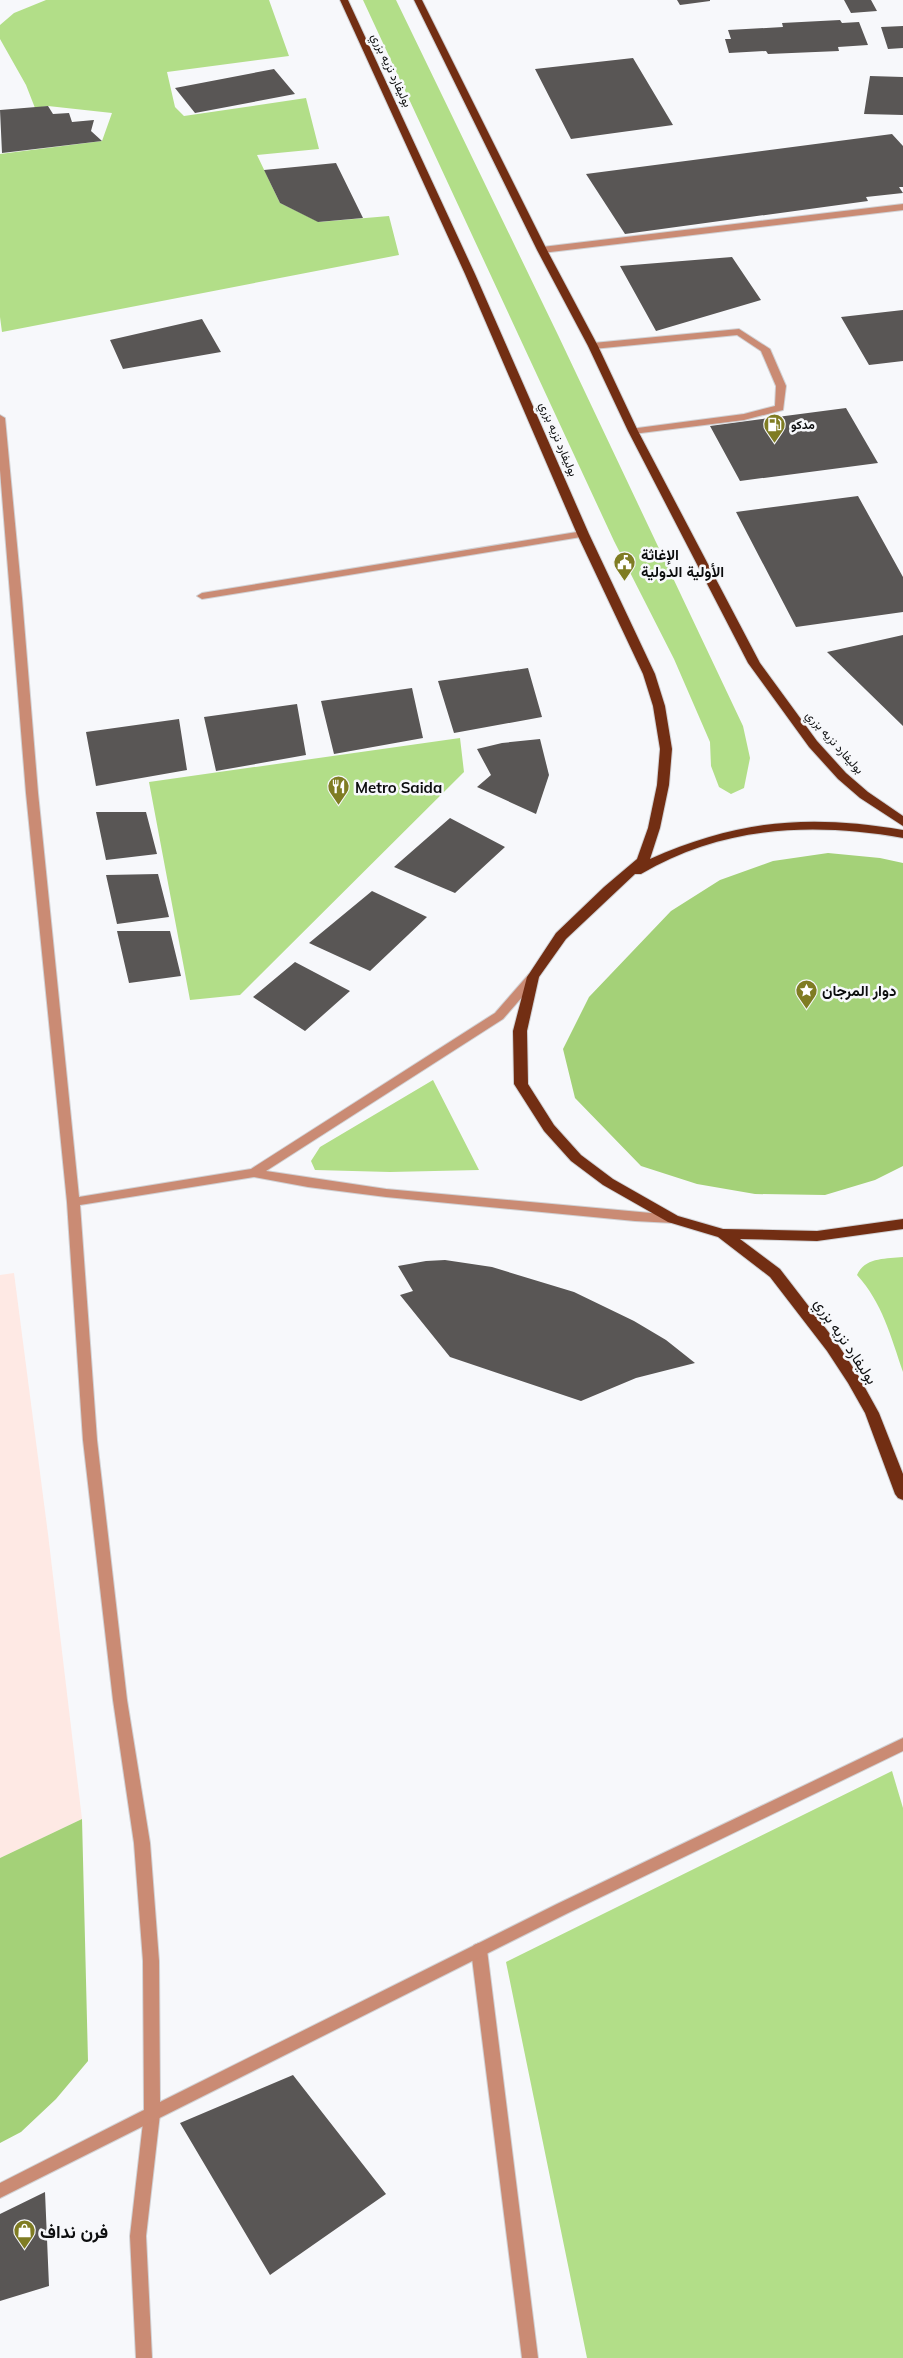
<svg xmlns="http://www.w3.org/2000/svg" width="903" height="2358" font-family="Mulish,Vazirmatn,sans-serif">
<rect width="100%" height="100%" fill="#f7f8fb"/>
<path fill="#fee9e4" d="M14,1273L48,1534L82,1819L0,1858V1275Z"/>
<path fill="#b2de88" d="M46,0H269L289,56L167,72L175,107L184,116L306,98L319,149L257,155L280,203L319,222L389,216L399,255L2,332L0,317V154L102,141L112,113L48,106L35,108L26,85L0,39V25L14,13Z
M363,0H396L558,335L743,726L750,758L744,788L731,794L719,787L711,766L710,742L674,659L614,541Z
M460,738L464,772L240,995L190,1000L149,782Z
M433,1080L479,1170L390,1172L315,1170L311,1161L320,1147Z
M903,1257V1372C891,1337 882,1302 857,1275C865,1257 886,1259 903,1257Z
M892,1771L903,1808V2358H587L506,1962Z"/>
<path fill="#a4d178" d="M828,853L880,858L903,863V1166L875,1180L825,1195L755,1194L697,1184L641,1166L575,1098L563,1049L589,997L671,911L720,880L773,861Z
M82,1819L88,2061L56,2099L21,2132L0,2143V1858Z"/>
<path fill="#595655" d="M677,0H710V1L680,5Z
M844,0H871L877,11L851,13Z
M840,20L842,23L859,22L868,45L838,47L839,51L768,54L766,51L729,53L725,39H731L728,30L783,27L782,23Z
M903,26V48L888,49L881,27Z
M633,58L673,125L571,139L535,69Z
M274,69L295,94L195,113L175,88Z
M870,76L903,77V115L864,114Z
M48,106L53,114L69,113L72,122L94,120L91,131L102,141L2,153L0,110Z
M892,134L903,146V187H899L903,193L866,197L868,201L625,234L586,174Z
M336,163L363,218L318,222L280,203L264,170Z
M732,257L761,300L656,331L620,266Z
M903,310V361L869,365L841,317Z
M202,319L221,352L123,369L110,340Z
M846,408L878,463L740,481L710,426Z
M858,496L903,577V612L796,627L736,512Z
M903,635V726L827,652Z
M528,668L542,717L454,733L438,681Z
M412,688L423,738L334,754L321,701Z
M297,704L306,755L216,771L204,717Z
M179,719L187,770L96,786L86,732Z
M540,739L549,775L536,814L477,787L491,775L477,749L502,743Z
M96,812H146L157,854L106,860Z
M450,818L505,847L455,893L394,867Z
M158,874L169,917L117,924L106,875Z
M372,891L427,917L370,971L309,943Z
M117,931H170L181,976L129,983Z
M295,962L350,991L305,1031L253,997Z
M445,1260L492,1267L574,1292L634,1321L666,1340L695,1363L636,1378L581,1401L450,1357L400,1295L413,1291L398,1266L426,1261Z
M293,2075L386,2194L270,2275L180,2123Z
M45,2192L49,2286L0,2301V2214Z"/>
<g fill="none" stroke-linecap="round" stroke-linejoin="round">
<defs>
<path id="service" d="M739,329L770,349L786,386L783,410L744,420L633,434L630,433V429L744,414L775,406L776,386L761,351L737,335L593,349L588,346L593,343Z
M583,531L588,534L587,536L202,599L197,596L202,593Z
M479,1943L484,1945L487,1950L538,2358H522L471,1950L474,1945Z
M152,2107L158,2109L160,2114L146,2236L152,2358H136L130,2236L144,2114L146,2109Z"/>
<path id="minor" d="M903,204V210L542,253L538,250L542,247Z
M0,415L5,418L22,598L38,793L79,1197L251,1169L495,1013L529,974H537L539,977L537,980L503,1019L266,1171L386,1189L673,1215L679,1219L673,1223L635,1221L386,1197L308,1187L254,1177L80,1205L97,1440L127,1700L150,1843L159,1961L160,2102L557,1904L903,1738V1751L568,1913L0,2198V2183L144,2110L143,1961L134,1843L113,1700L83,1440L67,1202L26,793L0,470Z"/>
<path id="trunk" d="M340,0H348L475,274L589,534L655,674L665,706L672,749L669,785L660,828L650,859C738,820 808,814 903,830V838C812,822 723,826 641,874H635L566,939L539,977L527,1031L528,1084L554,1125L581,1155L613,1179L678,1216L723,1229L817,1231L903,1219V1229L817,1241L740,1239L780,1269L837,1343L858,1375L879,1413L903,1474V1500L898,1498L895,1494L865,1413L848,1383L827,1351L770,1277L718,1237L668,1222L603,1185L571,1161L544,1131L514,1084L513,1031L527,977L556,933L604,887L637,859L648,828L657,785L660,749L653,706L643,674L577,534L465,274Z
M414,0H422L547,250L598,346L638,431L760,663L817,741L846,773L868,792L903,816V826L860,798L838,779L809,747L748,663L628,431L588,346L537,250Z"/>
</defs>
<use href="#service" stroke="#d1d2d5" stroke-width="2"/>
<use href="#minor" stroke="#d1d2d5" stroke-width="2"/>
<use href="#trunk" stroke="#d1d2d5" stroke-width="2"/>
<use href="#service" fill="#ca8b74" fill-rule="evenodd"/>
<use href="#minor" fill="#ca8b74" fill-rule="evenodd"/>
<use href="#trunk" fill="#722e13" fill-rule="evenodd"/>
</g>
<defs>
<symbol id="fuel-pin" viewBox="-11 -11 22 30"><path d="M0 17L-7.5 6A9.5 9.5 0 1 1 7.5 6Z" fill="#7f7c23" stroke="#f7f8fb"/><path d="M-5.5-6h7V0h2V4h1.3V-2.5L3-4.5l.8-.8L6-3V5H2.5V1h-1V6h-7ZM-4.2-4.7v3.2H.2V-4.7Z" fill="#fff"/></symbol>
<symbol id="civic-pin" viewBox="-11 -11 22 30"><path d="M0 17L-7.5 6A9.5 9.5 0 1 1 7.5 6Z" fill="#7f7c23" stroke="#f7f8fb"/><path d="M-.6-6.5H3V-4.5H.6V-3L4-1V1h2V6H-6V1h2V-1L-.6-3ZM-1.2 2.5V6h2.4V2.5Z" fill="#fff"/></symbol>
<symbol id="restaurant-pin" viewBox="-11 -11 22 30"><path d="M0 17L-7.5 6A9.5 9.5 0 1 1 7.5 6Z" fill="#7f7c23" stroke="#f7f8fb"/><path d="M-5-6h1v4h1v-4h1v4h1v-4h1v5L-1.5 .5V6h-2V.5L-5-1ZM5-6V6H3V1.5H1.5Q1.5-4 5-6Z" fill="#fff"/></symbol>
<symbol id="sight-pin" viewBox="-11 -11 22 30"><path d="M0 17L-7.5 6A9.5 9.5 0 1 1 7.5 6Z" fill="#7f7c23" stroke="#f7f8fb"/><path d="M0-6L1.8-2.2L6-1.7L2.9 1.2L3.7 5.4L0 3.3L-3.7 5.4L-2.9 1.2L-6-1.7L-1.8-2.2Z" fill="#fff"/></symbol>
<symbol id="shop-pin" viewBox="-11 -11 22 30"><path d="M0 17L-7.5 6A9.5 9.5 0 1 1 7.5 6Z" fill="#7f7c23" stroke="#f7f8fb"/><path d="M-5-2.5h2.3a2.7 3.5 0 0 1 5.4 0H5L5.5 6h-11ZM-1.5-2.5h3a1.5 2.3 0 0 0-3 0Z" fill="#fff"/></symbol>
</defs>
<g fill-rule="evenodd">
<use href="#fuel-pin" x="762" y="412" width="25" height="34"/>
<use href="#civic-pin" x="612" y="550" width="25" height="34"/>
<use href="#restaurant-pin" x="326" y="774" width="25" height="34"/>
<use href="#sight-pin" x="794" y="978" width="25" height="34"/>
<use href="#shop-pin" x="12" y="2218" width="25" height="34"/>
</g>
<g text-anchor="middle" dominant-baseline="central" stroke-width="5" stroke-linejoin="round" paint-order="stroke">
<g font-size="12" fill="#0c0d0e" stroke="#f7f8fb">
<text transform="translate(392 70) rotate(65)">بوليفارد نزيه بزري</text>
<text transform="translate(559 439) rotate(67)">بوليفارد نزيه بزري</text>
<text transform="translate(835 742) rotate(48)">بوليفارد نزيه بزري</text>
</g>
<g font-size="12" font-weight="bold" fill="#0c0d0e" stroke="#f7f8fb" text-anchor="start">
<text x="791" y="424">مدكو</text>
</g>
<g font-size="15" font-weight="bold" fill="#0c0d0e" stroke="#f7f8fb" text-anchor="start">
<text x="641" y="554">الإغاثة<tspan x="641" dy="17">الأولية الدولية</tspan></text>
<text x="355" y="787">Metro Saida</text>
<text x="822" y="990">دوار المرجان</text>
</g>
<g font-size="15" fill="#0c0d0e" stroke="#f7f8fb">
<text transform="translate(846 1341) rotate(56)">بوليفارد نزيه بزري</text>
</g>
<g font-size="18" font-weight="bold" fill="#0c0d0e" stroke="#f7f8fb" text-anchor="start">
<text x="40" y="2231">فرن نداف</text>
</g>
</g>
</svg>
